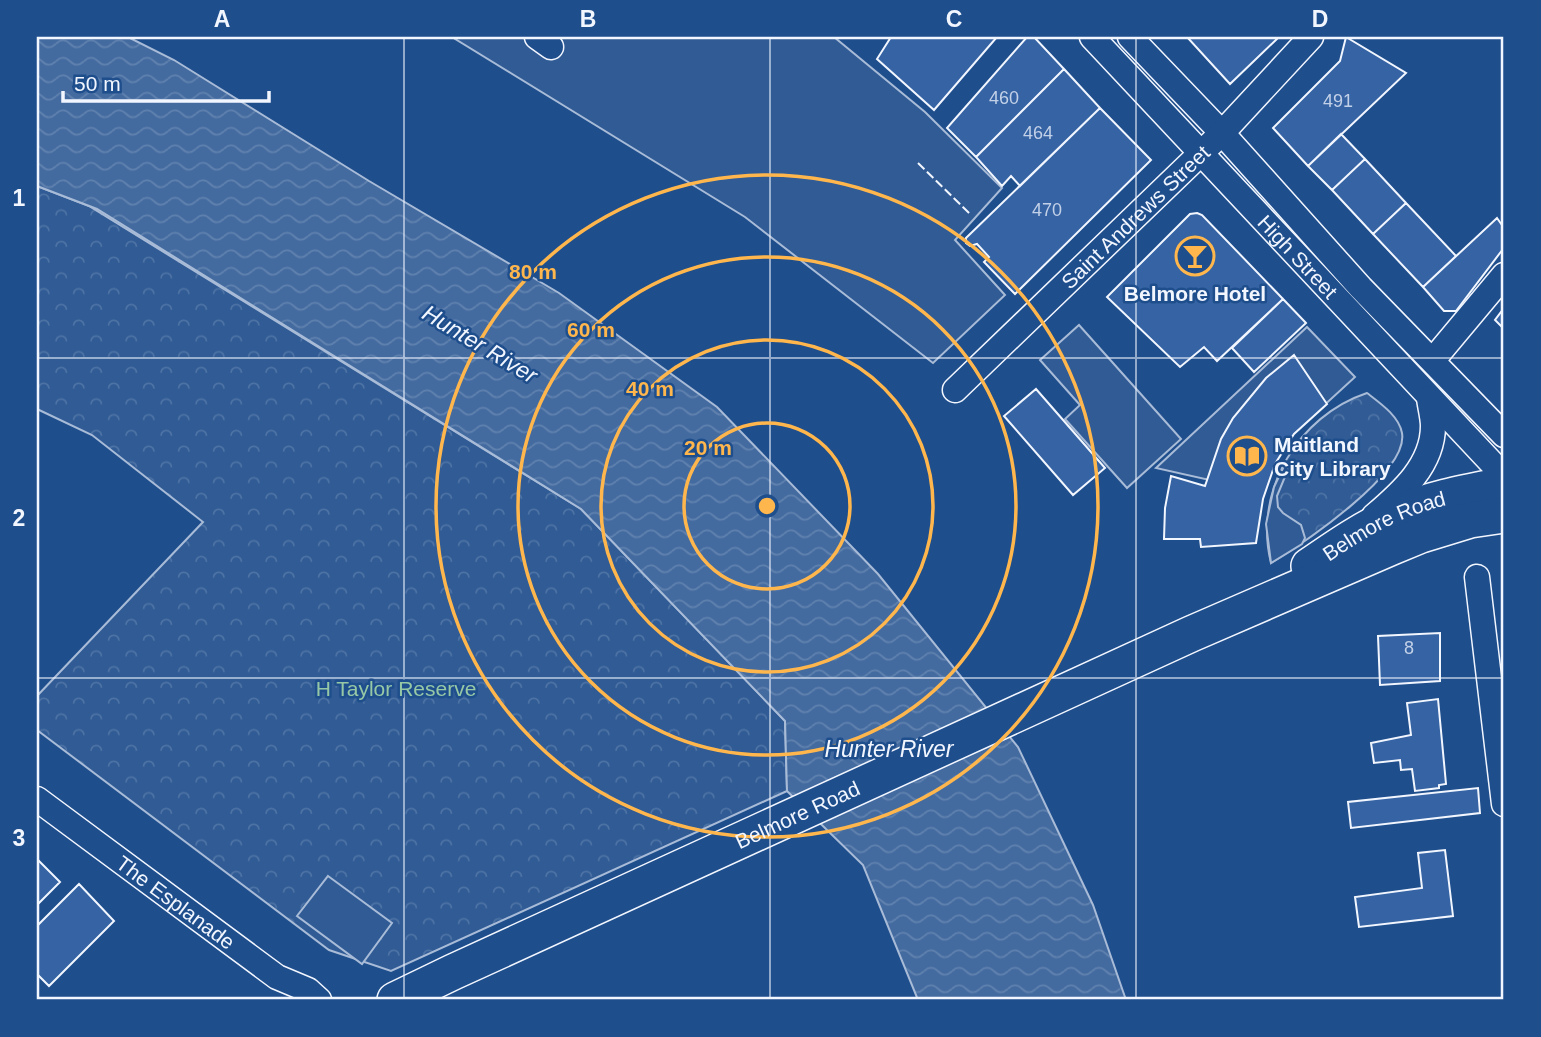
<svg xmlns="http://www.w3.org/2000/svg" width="1541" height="1037" font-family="Arial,sans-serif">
<defs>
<pattern id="forest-crowns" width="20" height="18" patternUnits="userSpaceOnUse" patternTransform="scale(1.75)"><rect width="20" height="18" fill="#305b95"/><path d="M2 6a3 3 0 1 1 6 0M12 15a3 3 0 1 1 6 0" fill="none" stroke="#4e73a5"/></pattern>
<pattern id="water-waves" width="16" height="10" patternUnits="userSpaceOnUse" patternTransform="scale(1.75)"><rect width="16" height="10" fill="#446ba0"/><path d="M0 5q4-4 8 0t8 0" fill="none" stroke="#5f81ae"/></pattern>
</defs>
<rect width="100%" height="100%" fill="#1f4e8c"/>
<path fill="url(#forest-crowns)" stroke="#a8bbd7" stroke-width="2" d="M37,186L89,206L581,509L785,721L787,791L391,971L329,950L37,730V696L203,522L92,435L37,409Z
M1367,393C1380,403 1399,416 1402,433C1409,473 1302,544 1271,563C1253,491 1298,416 1367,393Z"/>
<path fill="#305b95" stroke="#a8bbd7" stroke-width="2" d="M452,37H834L925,112L1002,188L955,240L1005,295L933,363L745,217Z
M1079,325L1181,439L1127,488L1065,419L1080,405L1040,360Z
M1307,327L1355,377L1236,486L1156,468Z
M1285,464L1289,467L1277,496L1278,507L1283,513L1301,525L1305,538L1302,544L1271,563L1266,524L1274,487Z
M328,876L392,923L362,964L297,916Z"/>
<path fill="url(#water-waves)" stroke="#a8bbd7" stroke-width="2" d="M37,37H128L174,60L369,181L559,293L717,407L878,574L1018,747L1093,905L1126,1000H918L863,865L787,791L785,721L581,509L97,209L37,186Z"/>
<path fill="#3563a3" stroke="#f2f6ff" stroke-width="2" d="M891,37H997L934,110L877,59Z
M1027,37H1034L1064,69L976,157L947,128Z
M1187,37H1279L1230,84Z
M1346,37L1406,73L1308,166L1273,128L1340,61Z
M1064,69L1100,108L1020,186L1011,176L1002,186L976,157Z
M1100,108L1151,160L1015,294L984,262L989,257L977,244L970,246L966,243V238Z
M1341,134L1365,159L1332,190L1308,166Z
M1365,159L1406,203L1373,234L1332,190Z
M1406,203L1456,256L1423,287L1373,234Z
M1197,213L1202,215L1283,299L1217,361L1204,347L1180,367L1107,297L1190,214Z
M1497,218L1504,228L1503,249L1456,311H1444L1423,287Z
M1283,299L1306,323L1254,372L1232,348Z
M1504,308V329L1495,320Z
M1294,355L1327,404L1294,434L1275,464L1263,499L1256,543L1201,547L1200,539H1164L1165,508L1171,476L1205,486L1221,439L1233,418L1266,378Z
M1036,389L1105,468L1073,495L1004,416Z
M1440,633V681L1380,685L1378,636Z
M1438,699L1446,784L1439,785V788L1415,791L1412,769L1401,770L1400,760L1374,763L1371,743L1411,735L1407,703Z
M1478,788L1480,813L1351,828L1348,802Z
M1445,850L1453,916L1359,927L1355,897L1422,888L1418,853Z
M37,859L60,882L37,905Z
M79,884L114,921L49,986L37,974V926Z"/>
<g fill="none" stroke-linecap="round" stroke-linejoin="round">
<defs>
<g id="street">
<path d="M537,37L551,47"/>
<path id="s1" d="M1092,37L1504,476"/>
<path d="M1130,37L1222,133L1361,288L1504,435"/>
<path d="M1433,360L1504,275"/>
<path id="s2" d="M955,390L1222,133L1311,37"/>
<path d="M1374,516C1401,493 1433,465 1433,426C1433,417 1430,407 1429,398"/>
<path d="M1477,577L1504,804"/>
<path id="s3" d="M37,799L277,977L308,990L319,1000"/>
</g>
<g id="secondary">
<path id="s4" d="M1309,566C1338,546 1367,526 1398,513C1432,498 1468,492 1504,485"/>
<path id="s5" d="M395,1000L453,972L1191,634L1392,547L1421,535L1470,520L1504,515"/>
</g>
</defs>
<use href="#street" stroke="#f2f6ff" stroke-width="27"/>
<use href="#secondary" stroke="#f2f6ff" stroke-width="38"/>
<use href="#street" stroke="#1f4e8c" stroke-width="24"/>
<use href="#secondary" stroke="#1f4e8c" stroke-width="35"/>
<path stroke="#f2f6ff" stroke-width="2" stroke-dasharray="9 3.5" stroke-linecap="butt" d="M918,163L970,214"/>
</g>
<path fill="none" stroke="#f2f6ff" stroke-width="2" stroke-opacity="0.55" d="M404,37V1000M770,37V1000M1136,37V1000M37,358H1504M37,678H1504"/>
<g fill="none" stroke="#ffb74d" stroke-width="3.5">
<circle cx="767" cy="506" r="83"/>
<circle cx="767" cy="506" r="166"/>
<circle cx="767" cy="506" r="249"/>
<circle cx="767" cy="506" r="331"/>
</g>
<defs>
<symbol id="bar-ring" viewBox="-11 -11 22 22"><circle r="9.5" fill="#1f4e8c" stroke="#ffb74d" stroke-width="1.5"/><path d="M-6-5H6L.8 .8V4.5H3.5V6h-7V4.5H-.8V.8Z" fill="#ffb74d"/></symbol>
<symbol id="library-ring" viewBox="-11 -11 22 22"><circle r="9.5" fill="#1f4e8c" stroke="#ffb74d" stroke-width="1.5"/><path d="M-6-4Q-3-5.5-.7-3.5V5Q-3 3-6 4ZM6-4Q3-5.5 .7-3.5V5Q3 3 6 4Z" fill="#ffb74d"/></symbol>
</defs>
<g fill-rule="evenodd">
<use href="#bar-ring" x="1173" y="234" width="44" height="44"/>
<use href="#library-ring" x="1225" y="434" width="44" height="44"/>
</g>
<g text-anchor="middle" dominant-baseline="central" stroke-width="5" stroke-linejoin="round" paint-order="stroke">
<g font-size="18" fill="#c3d1e8">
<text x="1004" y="98">460</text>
<text x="1338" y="101">491</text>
<text x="1038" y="133">464</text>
<text x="1047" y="210">470</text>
<text x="1409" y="648">8</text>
</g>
<g font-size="21" fill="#f2f6ff" stroke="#1f4e8c">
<text stroke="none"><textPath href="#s2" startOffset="250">Saint Andrews Street</textPath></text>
<text stroke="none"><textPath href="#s1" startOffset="301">High Street</textPath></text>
<text stroke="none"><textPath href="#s4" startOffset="86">Belmore Road</textPath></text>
<text stroke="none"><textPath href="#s5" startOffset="443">Belmore Road</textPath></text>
<text stroke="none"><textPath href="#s3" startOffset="173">The Esplanade</textPath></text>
</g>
<g font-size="21" font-weight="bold" fill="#f2f6ff" stroke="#1f4e8c">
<text x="1195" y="293">Belmore Hotel</text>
<text x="1274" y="444" text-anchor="start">Maitland<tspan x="1274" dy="24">City Library</tspan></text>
</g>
<g font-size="21" fill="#97c8a6" stroke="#1f4e8c">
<text x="396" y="688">H Taylor Reserve</text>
</g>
<g font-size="23" font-style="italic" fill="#f2f6ff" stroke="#1f4e8c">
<text transform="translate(480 344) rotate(31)">Hunter River</text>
<text x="889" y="749">Hunter River</text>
</g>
</g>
<circle cx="767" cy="506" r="10" fill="#ffb74d" stroke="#1f4e8c" stroke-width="3.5"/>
<g font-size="21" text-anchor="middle" font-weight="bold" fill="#ffb74d" stroke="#1f4e8c" stroke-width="5" stroke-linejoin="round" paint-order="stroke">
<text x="533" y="279">80 m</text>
<text x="591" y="337">60 m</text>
<text x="650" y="396">40 m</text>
<text x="708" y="455">20 m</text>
</g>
<rect width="1541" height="1037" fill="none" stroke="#1f4e8c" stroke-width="77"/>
<path d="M63 91v10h206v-10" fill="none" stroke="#f2f6ff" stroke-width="3.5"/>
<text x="74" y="91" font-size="21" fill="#f2f6ff" stroke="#1f4e8c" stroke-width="5" paint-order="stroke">50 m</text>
<rect x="38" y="38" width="1464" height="960" fill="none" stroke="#f2f6ff" stroke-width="2.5"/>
<g font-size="23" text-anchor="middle" font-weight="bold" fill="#f2f6ff">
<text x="222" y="27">A</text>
<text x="588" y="27">B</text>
<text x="954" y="27">C</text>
<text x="1320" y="27">D</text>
<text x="19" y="206">1</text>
<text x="19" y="526">2</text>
<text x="19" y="846">3</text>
</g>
</svg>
